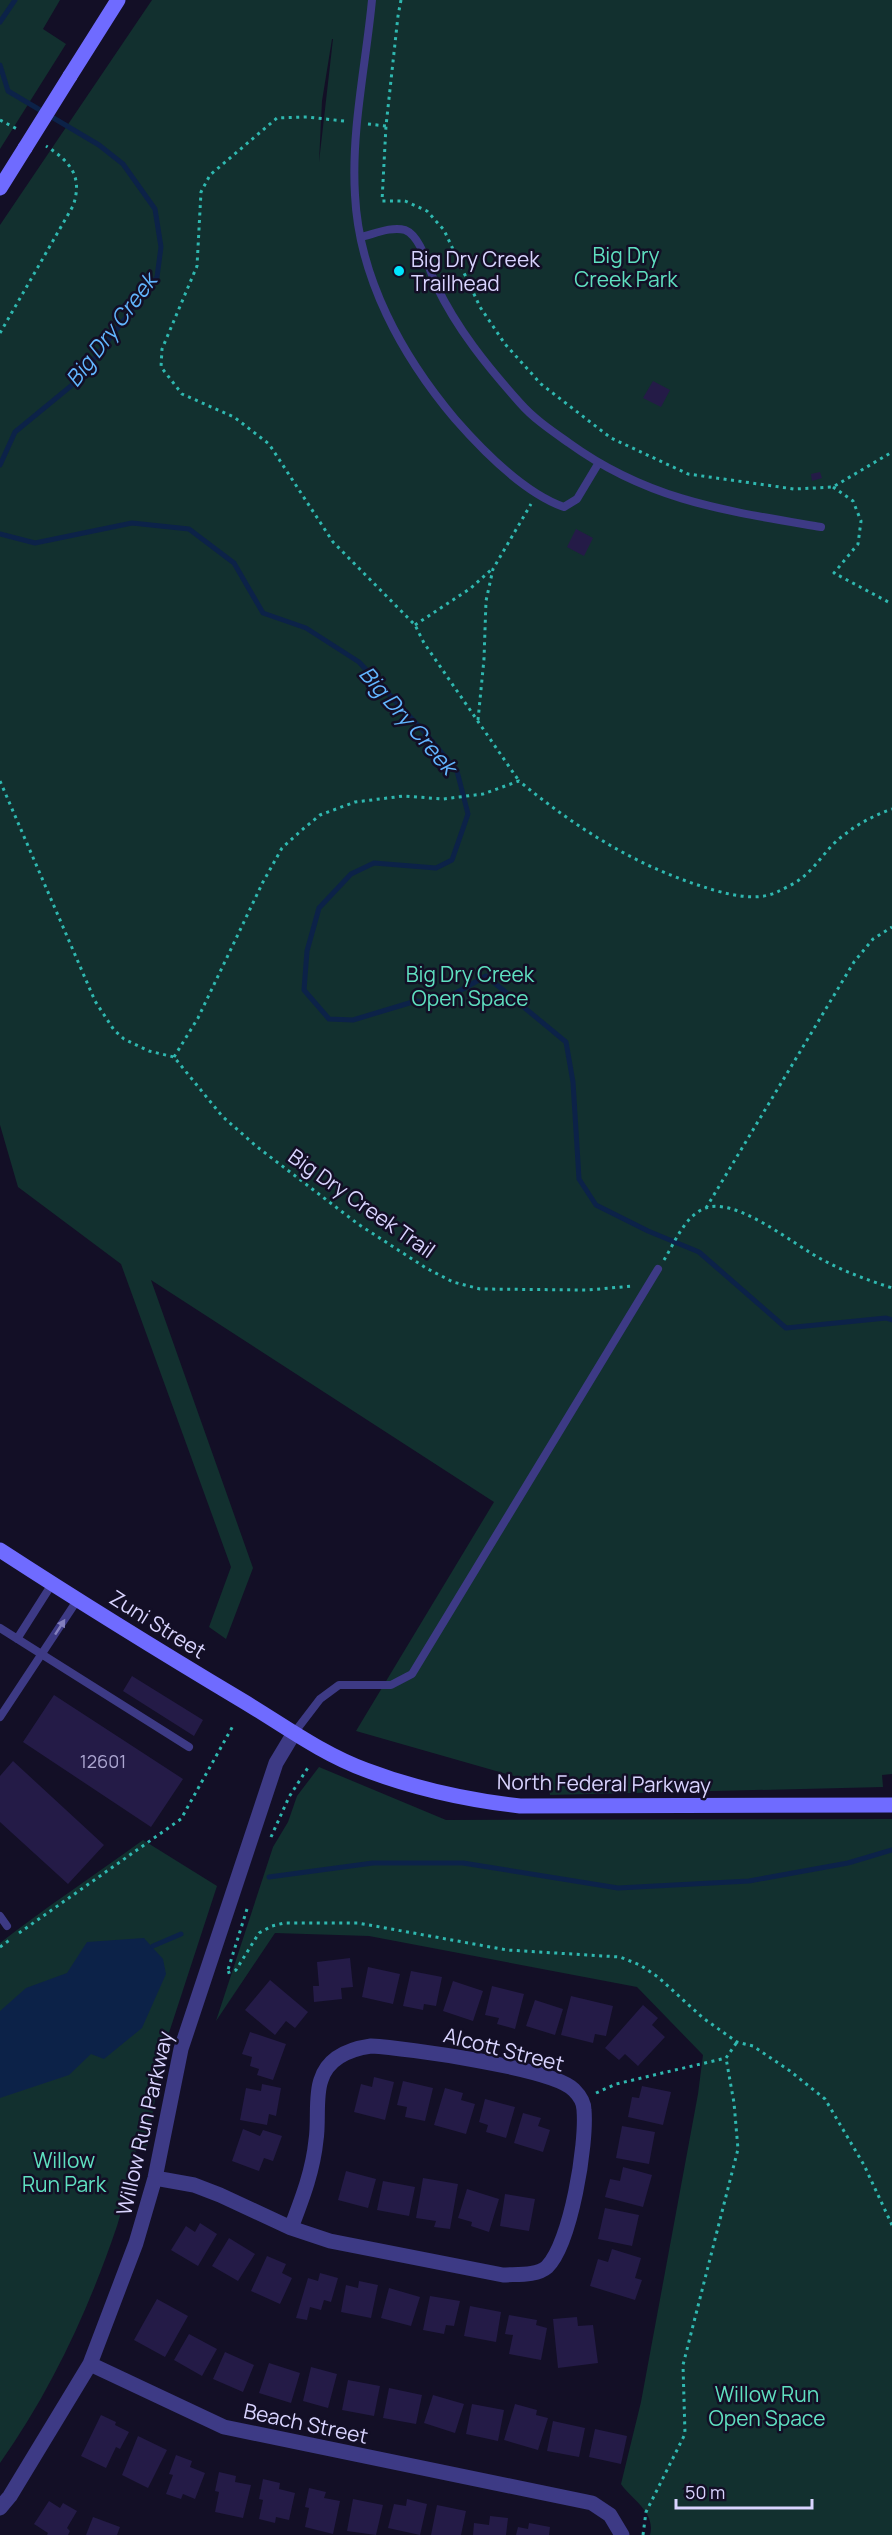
<svg xmlns="http://www.w3.org/2000/svg" width="892" height="2535" font-family="Manrope,sans-serif">
<rect width="100%" height="100%" fill="#130f26"/>
<path fill="#12302f" fill-rule="evenodd" d="M0,0H60L43,29L66,44L0,149Z
M152,0H892V1774L882,1775L883,1787L550,1795L549,1786L356,1731L494,1502L151,1280L253,1568L226,1639L209,1627L231,1567L121,1264L18,1187L0,1125V225ZM332,39H333L319,162L322,101Z
M319,1767L446,1820L892,1819V2535H650C656,2512 632,2500 621,2484L641,2402L698,2094L703,2055L637,1987L369,1936L275,1933L216,2021L273,1847L288,1822L297,1796Z
M143,1840L217,1886L165,2045L146,2149L136,2150C130,2175 125,2201 117,2226C89,2309 51,2391 0,2463V1943C46,1907 95,1875 143,1840Z"/>
<path fill="#0c2248" d="M144,1938L163,1959L166,1974L142,2028L104,2059L91,2054L69,2075L0,2098V2011L26,1988L67,1973L87,1942Z"/>
<g fill="none" stroke-linecap="round" stroke-linejoin="round">
<path stroke="#0c2248" stroke-width="5" d="M0,22L15,0
M0,65L8,91L99,145L123,164L155,209L161,247L157,277L77,381L15,432L0,465
M0,534L35,543L132,523L189,529L234,563L263,613L306,628L359,662L426,734L457,771L468,814L452,860L436,868L374,863L351,874L319,908L307,951L304,990L329,1019L353,1020L416,1001L438,1003L486,976L566,1042L573,1082L579,1179L596,1205L648,1231L699,1252L786,1328L886,1318L892,1320
M269,1877L373,1863H463L618,1888L749,1881L848,1863L892,1850
M153,1946L181,1934"/>
</g>
<path fill="#241b47" d="M653,381L670,390L661,407L643,398Z
M820,472L822,478L812,481L811,474Z
M576,529L593,538L584,556L567,547Z
M132,1676L203,1720L194,1736L123,1691Z
M54,1695L183,1779L151,1827L23,1742Z
M13,1761L104,1845L68,1884L0,1822V1776Z
M350,1958L353,1987L341,1988L342,1999L314,2002L313,1986H319L317,1962Z
M368,1967L400,1974L393,2004L362,1997Z
M411,1971L442,1977L436,2006L424,2004L423,2010L403,2006Z
M270,1980L308,2012L295,2028L286,2021L275,2035L245,2010Z
M453,1981L483,1991L473,2021L443,2011Z
M492,1986L524,1994L515,2029L497,2024L499,2018L485,2015Z
M571,1996L613,2006L606,2036L595,2034L593,2043L561,2035Z
M535,2000L563,2009L555,2035L526,2026Z
M643,2005L658,2018L652,2025L665,2037L638,2066L625,2054L619,2060L605,2048Z
M250,2032L286,2044L273,2080L257,2075L259,2069L250,2066L252,2057L242,2054Z
M374,2077L394,2082L385,2120L354,2112L361,2084L372,2087Z
M403,2081L433,2088L425,2121L405,2117L407,2107L397,2105Z
M262,2084L281,2088L276,2116L269,2114L267,2125L240,2120L246,2088L261,2091Z
M642,2086L671,2092L663,2125L628,2117L632,2097L639,2098Z
M445,2088L463,2093L461,2100L475,2104L466,2134L434,2125Z
M485,2099L515,2107L506,2138L486,2132L488,2125L479,2122Z
M523,2113L541,2118L538,2126L550,2130L543,2152L514,2143Z
M622,2126L655,2132L649,2164L616,2158Z
M243,2129L260,2136L263,2130L282,2136L273,2161L264,2158L259,2171L232,2161Z
M623,2167L652,2175L643,2207L605,2197L610,2179L620,2181Z
M346,2171L376,2179L368,2208L338,2200Z
M423,2178L458,2184L450,2229L434,2227L436,2221L416,2218Z
M383,2181L415,2187L409,2216L377,2210Z
M467,2189L499,2199L489,2232L471,2226L472,2222L458,2218Z
M505,2194L535,2199L529,2231L500,2226Z
M605,2208L639,2215L632,2246L598,2239Z
M200,2223L217,2234L198,2266L171,2250L186,2226L195,2232Z
M229,2238L255,2254L238,2281L212,2266Z
M612,2249L641,2258L635,2278L642,2280L635,2300L590,2286L598,2259L608,2262Z
M267,2256L286,2264L282,2273L292,2278L280,2304L251,2291Z
M320,2273L338,2278L331,2302L324,2300L321,2310L310,2307L307,2320L296,2318L308,2278L318,2281Z
M359,2281L378,2285L371,2318L341,2312L346,2285L358,2288Z
M389,2288L420,2297L411,2326L381,2318Z
M430,2296L460,2301L454,2326L446,2325L444,2334L423,2330Z
M157,2299L188,2316L165,2357L134,2340Z
M470,2306L501,2312L496,2342L464,2336Z
M509,2315L537,2320L536,2325L547,2328L541,2360L509,2354L513,2335L505,2334Z
M577,2317L578,2326L593,2325L598,2363L558,2368L553,2319Z
M189,2334L217,2349L202,2376L174,2360Z
M225,2352L254,2365L243,2392L213,2379Z
M269,2363L300,2373L291,2403L259,2393Z
M311,2367L337,2374L328,2408L303,2401Z
M348,2380L380,2386L374,2416L342,2410Z
M389,2388L422,2395L416,2424L383,2418Z
M433,2395L464,2404L455,2433L424,2423Z
M472,2404L504,2410L498,2441L466,2434Z
M515,2404L537,2410L536,2415L548,2418L538,2450L504,2440Z
M101,2415L116,2422L115,2425L129,2432L120,2449L116,2447L106,2468L81,2456Z
M553,2421L585,2428L579,2457L547,2451Z
M595,2429L627,2436L621,2464L589,2457Z
M138,2436L167,2450L148,2488L122,2475Z
M176,2455L192,2461L190,2467L205,2473L195,2499L183,2494L181,2499L166,2494L173,2475L169,2474Z
M219,2472L236,2476L235,2482L251,2485L243,2518L215,2512L219,2492L215,2491Z
M263,2479L280,2483L279,2489L295,2493L289,2520L276,2517L275,2523L259,2519L263,2500L259,2499Z
M309,2488L326,2492L324,2498L340,2501L333,2534L305,2527L309,2508L305,2507Z
M353,2499L383,2505L376,2535L347,2531Z
M407,2499L427,2504L420,2535L388,2528L394,2504L406,2506Z
M49,2501L60,2508L63,2503L77,2511L67,2528L70,2531L68,2535H47L48,2533L34,2524Z
M437,2505L466,2511L461,2535H431Z
M490,2516L508,2518L506,2535H473L474,2523L489,2525Z
M93,2517L120,2527L117,2535H86Z
M529,2523L550,2527L549,2535H516L518,2527L528,2529Z"/>
<g fill="none" stroke-linecap="round" stroke-linejoin="round">
<path stroke="#2fb8b0" stroke-width="3" stroke-dasharray="3 4.5" stroke-linecap="butt" d="M401,0L398,16L386,126L382,201H405L427,211L444,230L480,307L505,344L541,384L611,438L688,474L794,489L833,487L892,452
M0,120L17,129
M344,121L307,117L277,118L210,175L201,192L197,266L162,349L161,367L182,394L234,417L269,444L333,542L415,625L424,643L519,781
M368,124L386,126
M0,333L73,206C83,177 71,162 46,146
M833,487L853,501L861,521L858,544L834,573L892,604
M415,625L471,588L491,570
M478,720L484,659L486,601L493,569L531,504
M0,781L95,1001L114,1030L124,1039L149,1051L174,1057L222,1116L256,1146L358,1224L426,1268L453,1282L480,1289L588,1290L633,1286
M174,1057L198,1018L263,882L282,848L303,829L320,815L355,802L404,796L443,799L483,794L519,781C575,827 634,865 704,887C726,894 757,903 779,891C787,887 796,883 803,877C818,865 828,846 844,835C859,823 875,815 892,809
M706,1208L854,962L873,939L892,927
M664,1260C675,1242 684,1218 703,1209C734,1194 795,1246 823,1260C845,1272 868,1280 892,1288
M271,1837L289,1797L309,1766
M247,1909L227,1973L236,1970L259,1933L272,1926L284,1923H358L507,1950L620,1957L640,1965L658,1977L703,2018L737,2042L753,2046L790,2071L825,2099L864,2165L892,2225
M19,1933L181,1819L234,1724
M0,1947L11,1939
M596,2093L616,2084L726,2058L737,2042
M643,2535L646,2512L685,2434L683,2365L738,2149L734,2103L726,2058"/>
<path stroke="#3d3a85" stroke-width="8" d="M372,0C366,64 351,130 355,195C359,278 402,356 455,419C483,451 524,493 564,507L577,499L598,464
M361,237C374,234 392,226 405,230C421,236 429,270 436,285C457,329 487,366 520,403C534,419 552,431 569,443C649,501 727,511 821,527
M0,1628L189,1747
M17,1639L52,1584
M0,1717L78,1599
M294,1733L320,1699L339,1685H391L412,1674L658,1269
M0,1916L7,1926"/>
<path stroke="#3d3a85" stroke-width="15" d="M371,2046C406,2048 553,2068 574,2090C579,2095 584,2102 584,2110C587,2144 571,2243 547,2267C537,2276 516,2274 503,2275L330,2241L291,2228C302,2199 313,2171 316,2140C319,2122 315,2096 321,2080C328,2057 350,2049 371,2046Z
M155,2178L194,2185L220,2195L291,2228
M90,2364L224,2427L592,2503L610,2515L622,2535
M0,2508L10,2496L90,2364L136,2243L155,2178L181,2049L276,1763L294,1733"/>
<path stroke="#6f6bff" stroke-width="15" d="M70,76L118,0
M0,188L25,148
M0,1550C80,1602 161,1652 243,1701C283,1725 322,1754 366,1770C416,1789 467,1800 520,1806L892,1805"/>
<path stroke="#6f6bff" stroke-width="15" d="M25,148L70,76"/>
</g>
<defs><path id="oneway-solid" d="M-6-.8H1V-3.2L6.5 0L1 3.2V.8H-6Z" transform="scale(1.5)"/></defs>
<use fill="#837fbc" href="#oneway-solid" transform="translate(60 1627) rotate(-57)"/>
<circle fill="#00e5ff" stroke="#130f26" stroke-width="2" cx="399" cy="271" r="6"/>
<g text-anchor="middle" dominant-baseline="central" stroke-width="5" stroke-linejoin="round" paint-order="stroke">
<g font-size="18" fill="#aca6d1">
<text x="103" y="1761">12601</text>
</g>
<g font-size="21" fill="#5fe0c0" stroke="#130f26">
<text x="626" y="255">Big Dry<tspan x="626" dy="24">Creek Park</tspan></text>
<text x="470" y="974">Big Dry Creek<tspan x="470" dy="24">Open Space</tspan></text>
<text x="64" y="2160">Willow<tspan x="64" dy="24">Run Park</tspan></text>
<text x="767" y="2394">Willow Run<tspan x="767" dy="24">Open Space</tspan></text>
</g>
<g font-size="21" fill="#d9d4ff" stroke="#130f26" text-anchor="start">
<text x="411" y="259">Big Dry Creek<tspan x="411" dy="24">Trailhead</tspan></text>
</g>
<g font-size="21" fill="#d9d4ff" stroke="#130f26">
<text transform="translate(362 1203) rotate(35)">Big Dry Creek Trail</text>
<text transform="translate(158 1624) rotate(32)">Zuni Street</text>
<text transform="translate(604 1783) rotate(1)">North Federal Parkway</text>
<text transform="translate(504 2049) rotate(14)">Alcott Street</text>
<text transform="translate(144 2123) rotate(-77)">Willow Run Parkway</text>
<text transform="translate(306 2423) rotate(12)">Beach Street</text>
</g>
<g font-size="22" font-style="italic" fill="#62b6ff" stroke="#130f26">
<text transform="translate(111 330) rotate(-53)">Big Dry Creek</text>
<text transform="translate(408 720) rotate(49)">Big Dry Creek</text>
</g>
</g>
<path d="M676 2499v9h136v-9" fill="none" stroke="#d9d4ff" stroke-width="3"/>
<text x="685" y="2499" font-size="18" fill="#d9d4ff" stroke="#130f26" stroke-width="4.5" paint-order="stroke">50 m</text>
</svg>
